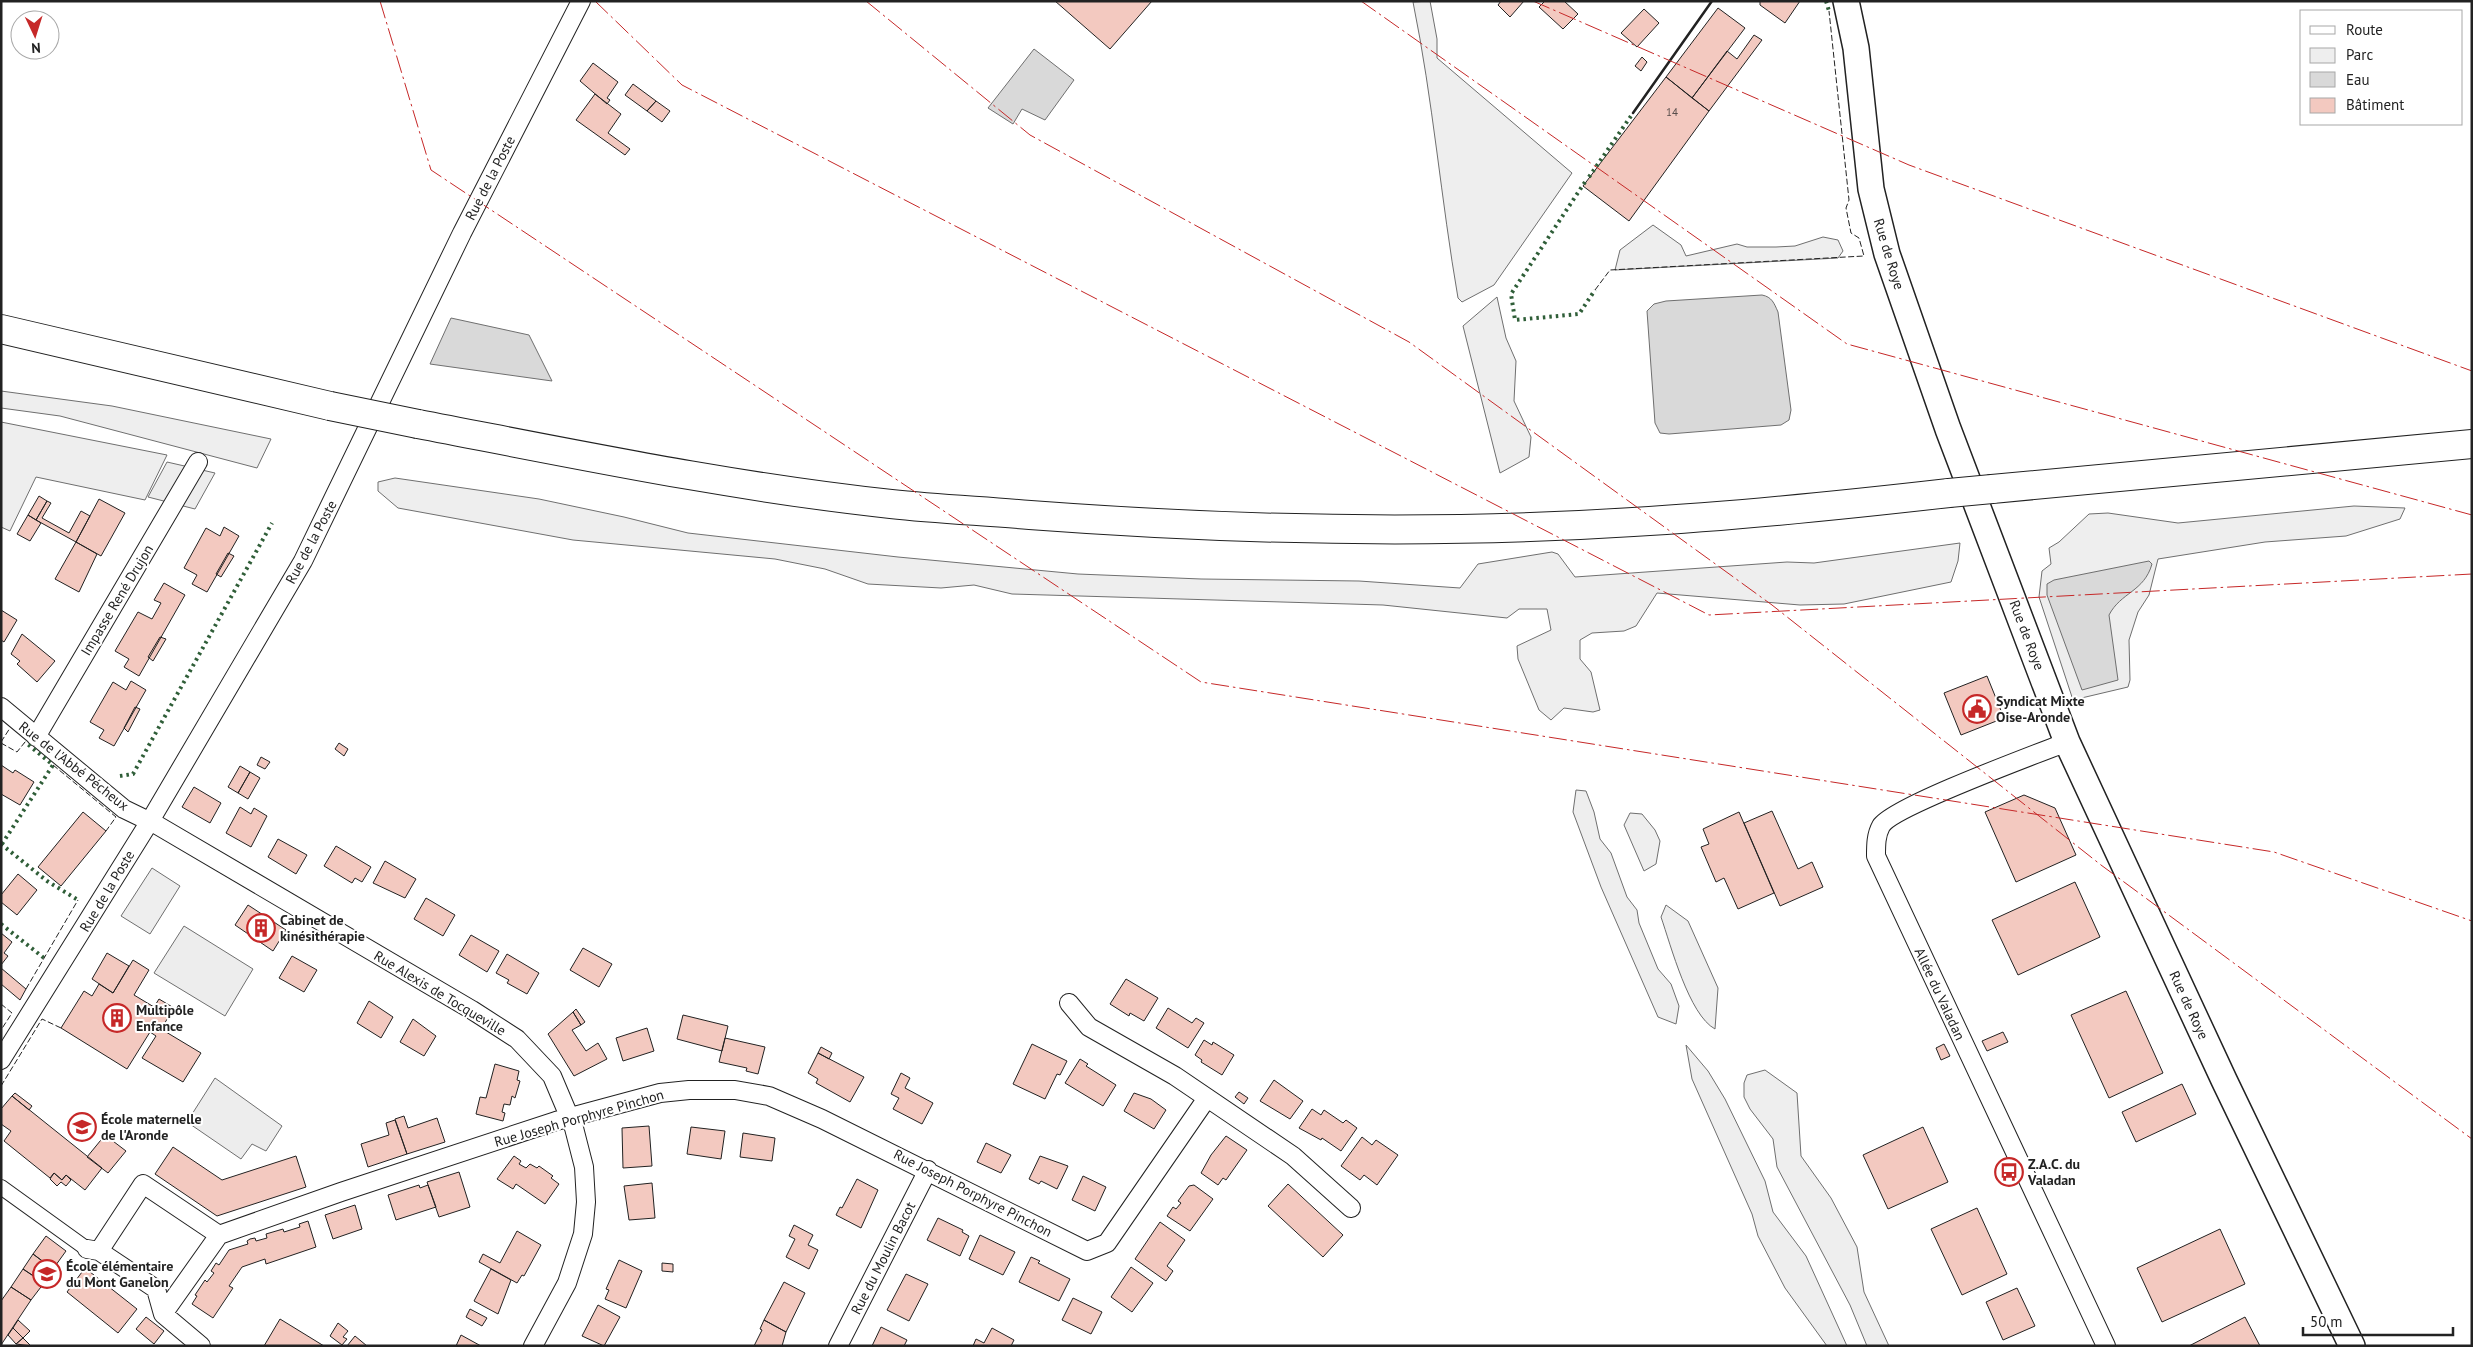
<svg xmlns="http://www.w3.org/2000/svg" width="2473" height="1347" font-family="'PT Sans',sans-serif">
<rect width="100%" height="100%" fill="#fff"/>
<path fill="#eee" stroke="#6f6f6f" d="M1430,1L1437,39V58L1572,173L1494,285L1462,302L1458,298C1441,200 1433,100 1413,2Z
M1653,225L1681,245L1686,256L1737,244L1747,247H1776L1795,246L1823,237L1838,240L1843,251L1838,258L1615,270L1620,250Z
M1497,297L1506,338L1516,361L1514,401L1531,437L1529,457L1500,473L1463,326Z
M1,391L112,406L271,439L257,468L60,416L1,408Z
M1,422L167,455L145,500L36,477L10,531L1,527Z
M395,478L539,499L624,517L688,533L898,557L1078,574L1201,579L1359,581L1460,588L1478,564L1552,552L1558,554L1575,577L1787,562L1814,563L1960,543L1958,561L1951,582L1844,604L1800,605L1657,593L1636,626L1624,631L1592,633L1580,640V659L1591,672L1600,710L1593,712L1564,708L1551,720L1539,710L1518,659L1517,646L1551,630L1547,609H1519L1507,618L1383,605L1012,594L974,585L941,588L868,584L825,569L775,559L573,540L398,508L378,491V482Z
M2354,506L2405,508L2400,519L2346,536L2265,542L2158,559L2149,595L2138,612L2129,640L2130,680L2128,687L2073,700L2039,597L2042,571L2051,564L2049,548L2059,542L2089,514L2108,513L2178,523Z
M1576,790L1586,791L1594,812L1600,839L1611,853L1627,897L1637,910L1639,923L1658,969L1671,984L1679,1006L1676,1024L1658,1017L1601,887L1573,812Z
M1630,813L1642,814L1655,830L1660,841L1656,864L1644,871L1624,825Z
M152,868L180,886L150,934L121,916Z
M1666,905L1688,921L1718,988L1715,1029C1689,1015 1671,946 1661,917Z
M1686,1045L1708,1071L1725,1099L1765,1181L1773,1212L1806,1256L1847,1346H1827L1785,1288L1758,1236L1752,1214L1692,1079Z
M1765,1070L1797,1093L1801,1156L1831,1198L1857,1247L1864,1292L1889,1346H1867L1850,1305L1777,1167L1773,1139L1750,1109L1744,1097V1083L1747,1075Z"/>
<path fill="#ededed" stroke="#6f6f6f" d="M167,462L215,473L195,509L148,497Z
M184,926L253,969L225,1016L154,973Z
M215,1078L282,1126L266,1151L252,1144L241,1159L187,1122Z"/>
<path fill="#d9d9d9" stroke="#6f6f6f" d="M1034,49L1074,80L1045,120L1022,109L1013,124L988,108Z
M1762,295C1772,297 1774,303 1778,312L1791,410L1789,420L1781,425L1669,434L1660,433L1655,423L1647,311L1654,304L1666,301Z
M451,318L529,335L552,381L430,364Z
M2149,561L2152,564C2144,592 2121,592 2109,615L2118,680L2082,690L2047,595V584L2054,580Z"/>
<path fill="#f3c9c0" stroke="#222" d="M1055,1H1152L1110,49Z
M1501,1H1524L1510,17L1498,5Z
M1545,1H1564L1578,14L1563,29L1539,7Z
M1760,1H1800L1785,23L1760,5Z
M1718,8L1745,28L1692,98L1666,77Z
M1644,9L1659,23L1637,47L1621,33Z
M1754,35L1762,40L1709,111L1692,98L1727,51L1737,59Z
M1642,57L1647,62L1641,71L1635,66Z
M593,63L618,82L607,98L610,100L607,104L580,81Z
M1666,77L1709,111L1629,221L1583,186Z
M633,84L656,101L647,111L625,95Z
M595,94L621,114L608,133L630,149L625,155L576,120Z
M656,101L670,111L662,122L647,111Z
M39,496L47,501L36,520L28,515Z
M99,499L125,513L101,556L76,542Z
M47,501L51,503L42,518L69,533L81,511L90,516L76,542L36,520Z
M28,515L41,523L30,541L17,534Z
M224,527L239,536L207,592L192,584L197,575L184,568L206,528L220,536Z
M76,542L97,554L79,592L55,579Z
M228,553L234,556L221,577L216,574Z
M164,583L185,595L139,676L124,667L129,659L115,651L138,612L152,619L161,603L154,600Z
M1,610L17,620L4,642L1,640Z
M22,634L55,661L37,682L17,664L20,661L11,654Z
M160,637L166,639L153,661L148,657Z
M1987,676L2004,718L1961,735L1944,693Z
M131,681L146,690L114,746L99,738L104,730L90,722L113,682L126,690Z
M135,707L140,709L128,732L124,728Z
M339,743L348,749L344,756L335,749Z
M261,757L270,762L265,769L257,765Z
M1,765L13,773L15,770L34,782L20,805L1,794Z
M240,766L250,772L238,793L228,787Z
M250,772L260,778L248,799L238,793Z
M194,787L221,803L210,823L182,807Z
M2024,795L2055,808L2076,855L2016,882L1985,812Z
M240,807L251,814L254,808L267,816L251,847L226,833Z
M1772,811L1798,869L1812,862L1823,887L1780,906L1744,823Z
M83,812L106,831L61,886L38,867Z
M1739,812L1774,893L1738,909L1724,878L1716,882L1701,847L1709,844L1703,829Z
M278,839L307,855L296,874L268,857Z
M336,846L371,867L362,882L355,878L352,883L324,866Z
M385,861L416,879L405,898L373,883Z
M18,874L37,890L17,915L1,902V895Z
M2075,882L2100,937L2018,975L1992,920Z
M426,898L455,915L443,936L414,919Z
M248,905L286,930L273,951L235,925Z
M1,933L12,942L4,953L8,956L1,965Z
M471,935L499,951L487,972L459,955Z
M583,948L612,964L599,987L570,970Z
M107,953L129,966L113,993L92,979Z
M507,954L539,973L527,994L507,983L509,980L496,973Z
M292,956L317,970L304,992L279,978Z
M133,960L149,970L134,995L154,1007L159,999L174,1008L161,1029L201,1053L183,1082L142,1058L156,1036L150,1032L127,1069L61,1028L84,991L92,996L99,984L113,993Z
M1,968L26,989L20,1000L1,984Z
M1126,979L1158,998L1144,1021L1130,1013L1129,1016L1110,1004Z
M2126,991L2163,1073L2109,1098L2071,1015Z
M369,1001L393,1017L381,1038L357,1023Z
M1168,1008L1192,1023L1196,1018L1204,1023L1188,1048L1156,1028Z
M576,1009L585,1022L581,1025L573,1012Z
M573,1012L581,1025L572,1030L586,1051L598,1043L607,1059L574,1076L548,1034Z
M683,1015L728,1026L722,1051L677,1039Z
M413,1019L436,1036L424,1056L400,1042Z
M647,1028L654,1051L623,1061L616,1038Z
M2003,1032L2008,1042L1987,1051L1982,1041Z
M725,1038L765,1047L758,1074L746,1071L747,1068L719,1062Z
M1204,1040L1212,1045L1213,1042L1234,1055L1222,1075L1201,1062L1202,1060L1195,1055Z
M1032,1044L1067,1061L1060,1075L1057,1074L1045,1099L1013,1084Z
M1944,1044L1950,1056L1941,1060L1936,1048Z
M821,1047L832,1053L829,1059L818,1053Z
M818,1053L864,1077L850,1102L816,1083L818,1079L808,1073Z
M1080,1059L1088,1064L1086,1066L1116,1085L1103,1106L1065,1083Z
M495,1064L519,1071L517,1080L520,1081L515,1098L512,1096L510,1105L504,1104L502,1112L505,1113L503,1121L476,1114L480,1097L486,1098Z
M901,1073L910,1078L905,1088L933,1103L922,1124L893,1109L899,1098L891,1094Z
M1274,1080L1303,1101L1290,1119L1260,1101Z
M2182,1084L2196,1114L2136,1142L2122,1112Z
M1239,1092L1248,1098L1244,1104L1235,1097Z
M15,1093L32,1106L29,1110L12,1096Z
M1134,1093L1151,1099L1166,1110L1154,1129L1124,1111Z
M12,1096L102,1168L85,1190L66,1175L62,1180L54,1173L50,1178L4,1141L11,1131L1,1124V1109Z
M1312,1109L1321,1115L1324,1110L1343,1123L1346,1120L1357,1128L1341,1151L1322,1138L1321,1140L1299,1128Z
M404,1116L408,1128L437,1118L445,1142L407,1154L395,1119Z
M395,1120L407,1154L368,1167L361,1144L389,1135L386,1123Z
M649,1126L652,1166L623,1168L622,1128Z
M691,1127L725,1131L721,1159L687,1154Z
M1923,1127L1948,1182L1888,1209L1863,1155Z
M743,1133L775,1138L772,1161L740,1157Z
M105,1135L126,1151L108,1173L87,1157Z
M1226,1136L1247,1150L1226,1180L1223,1178L1218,1185L1201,1173L1211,1155Z
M1362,1137L1372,1145L1376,1140L1398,1155L1377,1185L1364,1175L1360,1180L1341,1166Z
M986,1143L1011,1155L1001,1173L977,1162Z
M173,1147L222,1180L296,1156L306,1187L217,1216L155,1174Z
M514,1156L521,1161L519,1164L526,1168L530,1164L537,1168L539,1166L553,1176L551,1178L559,1184L545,1204L516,1184L513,1189L497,1179Z
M1040,1156L1068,1166L1057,1189L1041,1181L1039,1184L1029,1179Z
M459,1172L470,1207L439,1217L427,1182Z
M54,1173L62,1180L66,1175L71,1180L66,1186L61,1182L57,1186L50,1179Z
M1083,1176L1106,1187L1095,1211L1072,1200Z
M857,1179L878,1190L861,1228L836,1215L840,1207L842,1208Z
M652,1183L655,1218L629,1220L624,1186Z
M1288,1184L1343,1235L1323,1257L1268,1206Z
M419,1185L420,1188L428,1185L436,1207L396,1220L388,1195Z
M1194,1185L1213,1199L1190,1231L1167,1216L1173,1207L1176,1209L1181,1203L1178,1201L1189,1186Z
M355,1205L362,1229L333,1239L325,1215Z
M1977,1208L2007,1274L1962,1295L1931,1229Z
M938,1218L963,1230L962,1232L969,1236L960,1256L927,1240Z
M308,1221L316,1247L266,1264L265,1259L242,1267L229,1286L233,1288L213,1318L192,1304L197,1296L195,1295L205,1280L207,1282L214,1273L211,1271L216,1263L219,1265L229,1250L248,1244L247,1241L250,1239L255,1238L256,1241L267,1238L266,1234L283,1229L284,1232L300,1227L299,1224Z
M1160,1222L1185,1240L1167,1266L1173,1271L1166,1281L1135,1259Z
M794,1225L813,1235L808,1245L818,1250L809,1269L786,1257L795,1239L789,1236Z
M2220,1229L2245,1284L2162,1322L2137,1268Z
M517,1231L541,1245L524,1276L522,1275L517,1283L479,1262L483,1254L500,1263Z
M980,1235L1015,1252L1003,1275L969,1259Z
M46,1236L66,1251L53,1269L33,1254Z
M33,1254L53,1269L44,1283L23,1269Z
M1031,1257L1040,1261L1038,1263L1070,1279L1059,1301L1019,1282Z
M619,1260L642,1271L626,1308L605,1299L609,1290L606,1289Z
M662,1263L673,1264V1272L662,1271Z
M1131,1267L1153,1283L1132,1312L1111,1297Z
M85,1268L137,1309L118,1333L67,1292Z
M23,1269L44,1283L31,1300L11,1287Z
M491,1269L511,1280L498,1314L474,1301Z
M906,1274L928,1284L909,1321L887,1310Z
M784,1282L805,1293L786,1332L764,1320Z
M11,1287L31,1300L1,1345V1301Z
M2017,1288L2035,1326L2003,1340L1986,1302Z
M1073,1298L1102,1312L1091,1334L1062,1320Z
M598,1305L620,1317L604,1346L582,1336Z
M470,1309L487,1318L482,1326L466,1317Z
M146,1317L164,1331L154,1344L136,1329Z
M2245,1317L2260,1346H2189Z
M280,1319L324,1346H264Z
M18,1320L30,1331L23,1338L13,1328Z
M764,1320L786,1332L782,1346H754L762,1330L760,1329Z
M338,1323L348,1331L343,1337L347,1339L342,1345L330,1336Z
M881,1327L907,1340L904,1346H872Z
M13,1328L23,1338L16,1344L8,1335Z
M992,1328L1014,1340L1011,1346H973L976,1339L984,1343Z
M461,1335L481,1346H456Z
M355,1336L367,1346H347Z
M23,1338L31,1346L16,1344Z"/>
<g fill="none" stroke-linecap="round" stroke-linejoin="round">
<defs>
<path id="pedestrian" d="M1,1187L87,1249"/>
<path id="minor" d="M1,707L124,809L157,825L472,1010L517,1039L552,1076L574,1128L584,1167L586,1202L583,1234L567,1283L533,1346
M36,737L198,462
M2067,742C2039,753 1892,807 1881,826C1876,835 1876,845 1876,856L2106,1346
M1069,1003L1089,1027L1175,1076L1293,1156L1351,1208
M1,1060L150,821L303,561L462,233L581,1
M87,1249L99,1251L156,1289L163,1314L201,1346
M99,1251L143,1184L219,1235
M163,1314L219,1235L341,1192L556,1121L660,1093L689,1090H735L769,1096L822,1119L1087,1251L1107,1243L1207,1098
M838,1346L928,1170"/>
<path id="secondary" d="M1846,1L1856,48L1871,189L1887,254L1948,429L2067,742L2224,1080L2352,1346"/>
<path id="primary" d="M1,329L330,406
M418,424C575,454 732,487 891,504C937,509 984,511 1030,515C1230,530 1432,535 1633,522C1739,516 1844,505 1949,493
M1992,489L2472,444"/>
</defs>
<use href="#pedestrian" stroke="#222" stroke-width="16"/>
<use href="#minor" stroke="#222" stroke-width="20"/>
<use href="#secondary" stroke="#222" stroke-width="28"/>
<use href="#primary" stroke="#222" stroke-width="30"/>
<use href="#pedestrian" stroke="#fff" stroke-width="14"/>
<use href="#minor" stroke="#fff" stroke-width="18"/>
<use href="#secondary" stroke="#fff" stroke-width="25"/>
<use href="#primary" stroke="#fff" stroke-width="28"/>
<defs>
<path id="primary-bridge" d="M330,406L418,424
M1949,493L1992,489"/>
</defs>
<use href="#primary-bridge" stroke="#222" stroke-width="30" stroke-linecap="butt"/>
<use href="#primary-bridge" stroke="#fff" stroke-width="28"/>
<path stroke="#2f5e38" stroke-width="4" stroke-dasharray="2.5 4" stroke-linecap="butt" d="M1826,1L1829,11
M1589,177L1633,113
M1585,182L1511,294L1515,320L1579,314L1595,290
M120,776L133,774L272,523
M1,844L47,881L78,900
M2,844L53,765L25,742
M1,924L44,958"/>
<path stroke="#222" stroke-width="1" stroke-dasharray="6 2.5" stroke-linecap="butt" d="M1595,290L1610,270L1864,256L1859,238L1851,233L1846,208L1849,200L1829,11
M1,742L10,728
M1,743L17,752L25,742
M53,765L116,817L106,831
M26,989L78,900
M1,1004L12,1013L1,1030
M1,1086L42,1019L61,1028"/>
<path stroke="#222" stroke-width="2.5" d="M1633,113L1712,1"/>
<path stroke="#c62828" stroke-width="1" stroke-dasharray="18 4 2.5 4" stroke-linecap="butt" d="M380,1L431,170L1201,682L2274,852L2472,921
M595,1L682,85L1709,615L2472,574
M866,1L1030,135L1409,342L1772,605L2101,865L2472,1139
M1361,1L1847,344L2472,515
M1533,1L1909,165L2472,371"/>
</g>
<defs>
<symbol id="civic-ring" viewBox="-11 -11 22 22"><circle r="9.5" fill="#fff" stroke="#c62828" stroke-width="1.5"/><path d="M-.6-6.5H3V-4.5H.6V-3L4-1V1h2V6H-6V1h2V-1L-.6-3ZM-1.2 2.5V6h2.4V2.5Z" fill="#c62828"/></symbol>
<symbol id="building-ring" viewBox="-11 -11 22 22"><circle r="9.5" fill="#fff" stroke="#c62828" stroke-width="1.5"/><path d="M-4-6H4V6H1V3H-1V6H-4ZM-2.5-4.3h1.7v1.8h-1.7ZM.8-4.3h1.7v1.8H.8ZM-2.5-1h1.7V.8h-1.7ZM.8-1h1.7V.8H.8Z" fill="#c62828"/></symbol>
<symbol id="school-ring" viewBox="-11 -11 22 22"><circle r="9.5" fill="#fff" stroke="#c62828" stroke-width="1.5"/><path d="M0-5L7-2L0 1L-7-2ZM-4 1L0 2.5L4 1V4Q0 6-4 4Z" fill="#c62828"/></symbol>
<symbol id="bus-ring" viewBox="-11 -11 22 22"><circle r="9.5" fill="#fff" stroke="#c62828" stroke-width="1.5"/><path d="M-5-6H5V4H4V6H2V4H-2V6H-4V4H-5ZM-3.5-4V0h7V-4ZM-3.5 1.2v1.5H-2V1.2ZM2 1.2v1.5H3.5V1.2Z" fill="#c62828"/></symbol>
</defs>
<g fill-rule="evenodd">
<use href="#civic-ring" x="1961" y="693" width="32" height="32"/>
<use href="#building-ring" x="245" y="912" width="32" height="32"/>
<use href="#building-ring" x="101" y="1002" width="32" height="32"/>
<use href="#school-ring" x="66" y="1111" width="32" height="32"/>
<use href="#bus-ring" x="1993" y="1156" width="32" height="32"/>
<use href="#school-ring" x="31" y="1258" width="32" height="32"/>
</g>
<g text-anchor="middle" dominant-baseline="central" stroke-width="4" stroke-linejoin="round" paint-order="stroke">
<g font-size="11" fill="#564c4a">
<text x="1672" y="112">14</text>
</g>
<g font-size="14" fill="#222" stroke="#fff">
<text transform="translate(490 178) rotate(-63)">Rue de la Poste</text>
<text transform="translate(1889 254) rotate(73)">Rue de Roye</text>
<text transform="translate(311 542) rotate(-62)">Rue de la Poste</text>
<text transform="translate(117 600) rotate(-59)">Impasse René Drujon</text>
<text transform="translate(2027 635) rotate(69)">Rue de Roye</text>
<text transform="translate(74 766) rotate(38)">Rue de l'Abbé Pécheux</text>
<text transform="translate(107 891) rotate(-59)">Rue de la Poste</text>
<text transform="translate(440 993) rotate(31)">Rue Alexis de Tocqueville</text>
<text transform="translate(1940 994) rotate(65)">Allée du Valadan</text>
<text transform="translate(2189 1005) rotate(65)">Rue de Roye</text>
<text transform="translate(579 1118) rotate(-16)">Rue Joseph Porphyre Pinchon</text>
<text transform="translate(973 1193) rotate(27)">Rue Joseph Porphyre Pinchon</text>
<text transform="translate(883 1258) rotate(-63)">Rue du Moulin Bacot</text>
</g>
<g font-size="14" font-weight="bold" fill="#222" stroke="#fff" text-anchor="start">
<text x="1996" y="701">Syndicat Mixte<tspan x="1996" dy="16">Oise-Aronde</tspan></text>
<text x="280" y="920">Cabinet de<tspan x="280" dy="16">kinésithérapie</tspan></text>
<text x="136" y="1010">Multipôle<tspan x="136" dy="16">Enfance</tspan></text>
<text x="101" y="1119">École maternelle<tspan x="101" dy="16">de l'Aronde</tspan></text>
<text x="2028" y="1164">Z.A.C. du<tspan x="2028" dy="16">Valadan</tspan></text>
<text x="66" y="1266">École élémentaire<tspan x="66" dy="16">du Mont Ganelon</tspan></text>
</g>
</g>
<rect width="2473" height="1347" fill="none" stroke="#222222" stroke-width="5"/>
<rect x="2300" y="10" width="162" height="115" fill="#ffffff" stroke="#a7a7a7"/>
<rect x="2310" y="26" width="25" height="8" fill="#ffffff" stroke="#a7a7a7"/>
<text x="2346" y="35" font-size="15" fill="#222222">Route</text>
<rect x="2310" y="48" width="25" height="15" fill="#eeeeee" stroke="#a7a7a7"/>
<text x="2346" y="60" font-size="15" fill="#222222">Parc</text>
<rect x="2310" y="72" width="25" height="15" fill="#d9d9d9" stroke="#a7a7a7"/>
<text x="2346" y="85" font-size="15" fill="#222222">Eau</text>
<rect x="2310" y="98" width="25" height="15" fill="#f3c9c0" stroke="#a7a7a7"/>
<text x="2346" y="110" font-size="15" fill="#222222">Bâtiment</text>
<g transform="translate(35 35) rotate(176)"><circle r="24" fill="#ffffff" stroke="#a7a7a7"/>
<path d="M0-4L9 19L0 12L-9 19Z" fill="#c62828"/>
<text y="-8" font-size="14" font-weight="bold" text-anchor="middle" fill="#222222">N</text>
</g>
<path d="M2303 1327v8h150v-8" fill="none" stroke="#222222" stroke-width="2.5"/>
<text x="2310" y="1327" font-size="15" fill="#222222" stroke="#ffffff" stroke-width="4" paint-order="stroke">50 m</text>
</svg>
